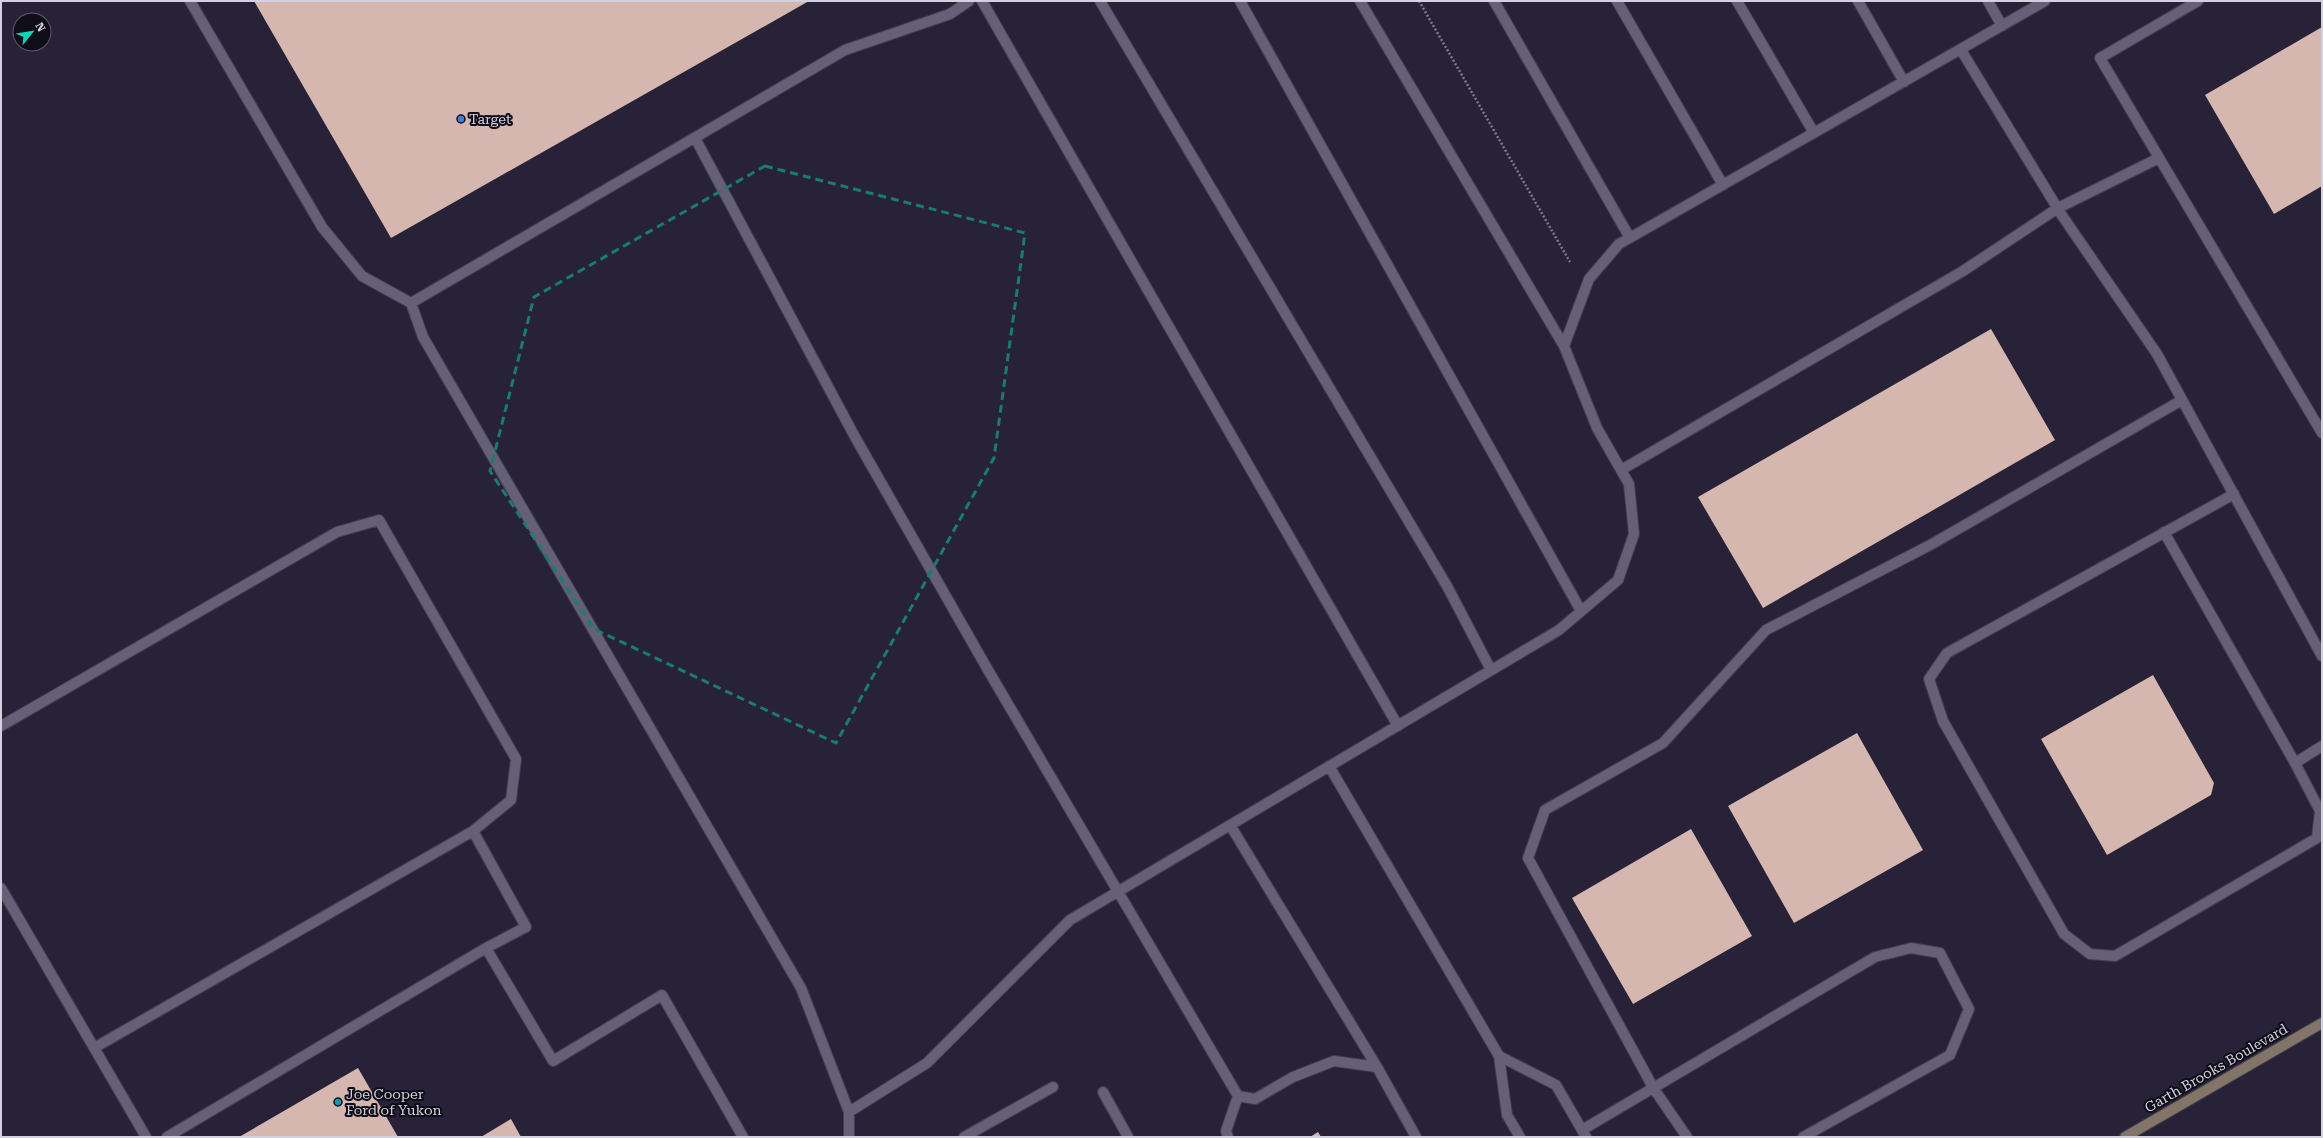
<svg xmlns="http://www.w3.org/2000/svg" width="2323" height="1138" font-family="'Roboto Serif',serif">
<rect width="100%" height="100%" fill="#272237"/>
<path fill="#d6b7af" d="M254,1H809L391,238Z
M2322,27V186L2274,214L2205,95Z
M1991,329L2055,440L1763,608L1698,497Z
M2153,675L2214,783L2211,795L2107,855L2041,739Z
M1857,733L1923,850L1794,923L1728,806Z
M1691,829L1752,936L1633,1004L1572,898Z
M358,1068L398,1137H239Z
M511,1119L521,1137H481Z
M1318,1132L1321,1137H1310Z"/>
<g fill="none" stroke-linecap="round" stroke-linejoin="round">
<defs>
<path id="lane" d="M190,1L322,227L362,276L411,303L845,50L950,14L969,1
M982,1L1398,726
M1100,1L1447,586L1491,670
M1240,1L1581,611
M1360,1L1564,346
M1494,1L1630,238
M1617,1L1723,185
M1737,1L1814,133
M1858,1L1904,82
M1988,1L2002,26
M2198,1L2100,58L2322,433
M1961,50L2061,214L2157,354L2322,656
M695,138L855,437L988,670L1238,1096L1255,1099L1293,1077L1334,1061L1377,1067L1416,1137
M411,303L423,337L801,988L849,1112
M1621,470L1963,271L2058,208L2159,158
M2234,494L1947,653L1929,679L1943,721L2064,934L2090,954L2115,956L2317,838L2320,811L2295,763L2322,746
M2164,532L2295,763
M1,726L337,532L379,520L516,759L511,800L473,831L526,927L486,948
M1329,766L1499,1056L1507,1115L1520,1137
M1230,825L1377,1067
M1,888L146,1137
M94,1048L473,831
M1499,1056L1556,1085L1586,1137
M1103,1092L1128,1137
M1582,1130L1875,957L1911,948L1940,953L1969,1009L1950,1055L1803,1137
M167,1137L486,948L553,1061L662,995L743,1137
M849,1137V1112L927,1063L1070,920L1559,630L1618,580L1634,534L1629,484L1597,428L1564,346L1589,279L1619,244L2045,1
M964,1137L1053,1087
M1228,1137L1226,1131L1238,1096
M1687,1137L1654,1089L1528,858L1545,810L1663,743L1766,630L1932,544L2182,400"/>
<path id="secondary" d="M2125,1137L2322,1023"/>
</defs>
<use href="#lane" stroke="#433e50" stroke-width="12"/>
<use href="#secondary" stroke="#433e50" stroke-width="12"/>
<path stroke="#7e7a8c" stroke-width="2.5" stroke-dasharray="2 2" stroke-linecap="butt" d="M1419,1L1570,262"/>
<use href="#lane" stroke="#656078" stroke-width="10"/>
<use href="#secondary" stroke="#827567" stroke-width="10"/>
</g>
<path fill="none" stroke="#197b74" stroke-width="3" stroke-dasharray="8 5" stroke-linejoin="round" d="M765,166L1025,233L994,458L836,743L594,629L490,471L534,297Z"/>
<circle fill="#3f7fe0" stroke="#0f0d17" stroke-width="1.5" cx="461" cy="119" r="4"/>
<circle fill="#0f9aa8" stroke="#0f0d17" stroke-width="1.5" cx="338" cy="1102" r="4"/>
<g text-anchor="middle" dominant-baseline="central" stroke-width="4" stroke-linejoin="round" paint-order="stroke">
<g font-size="14" fill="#d3d1df" stroke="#0f0d17" text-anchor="start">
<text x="469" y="119">Target</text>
<text x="346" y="1094">Joe Cooper<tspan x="346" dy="16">Ford of Yukon</tspan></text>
</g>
<g font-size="14" fill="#d3d1df" stroke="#0f0d17">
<text transform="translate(2216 1068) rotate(-30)">Garth Brooks Boulevard</text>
</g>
</g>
<rect width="2323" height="1138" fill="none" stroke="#d3d1df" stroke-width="4"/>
<g transform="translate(32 32) rotate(60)"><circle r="19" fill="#0f0d17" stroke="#5d5b67"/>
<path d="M0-3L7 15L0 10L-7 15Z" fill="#0ed5b4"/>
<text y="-6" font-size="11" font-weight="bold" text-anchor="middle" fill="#d3d1df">N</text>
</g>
</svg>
